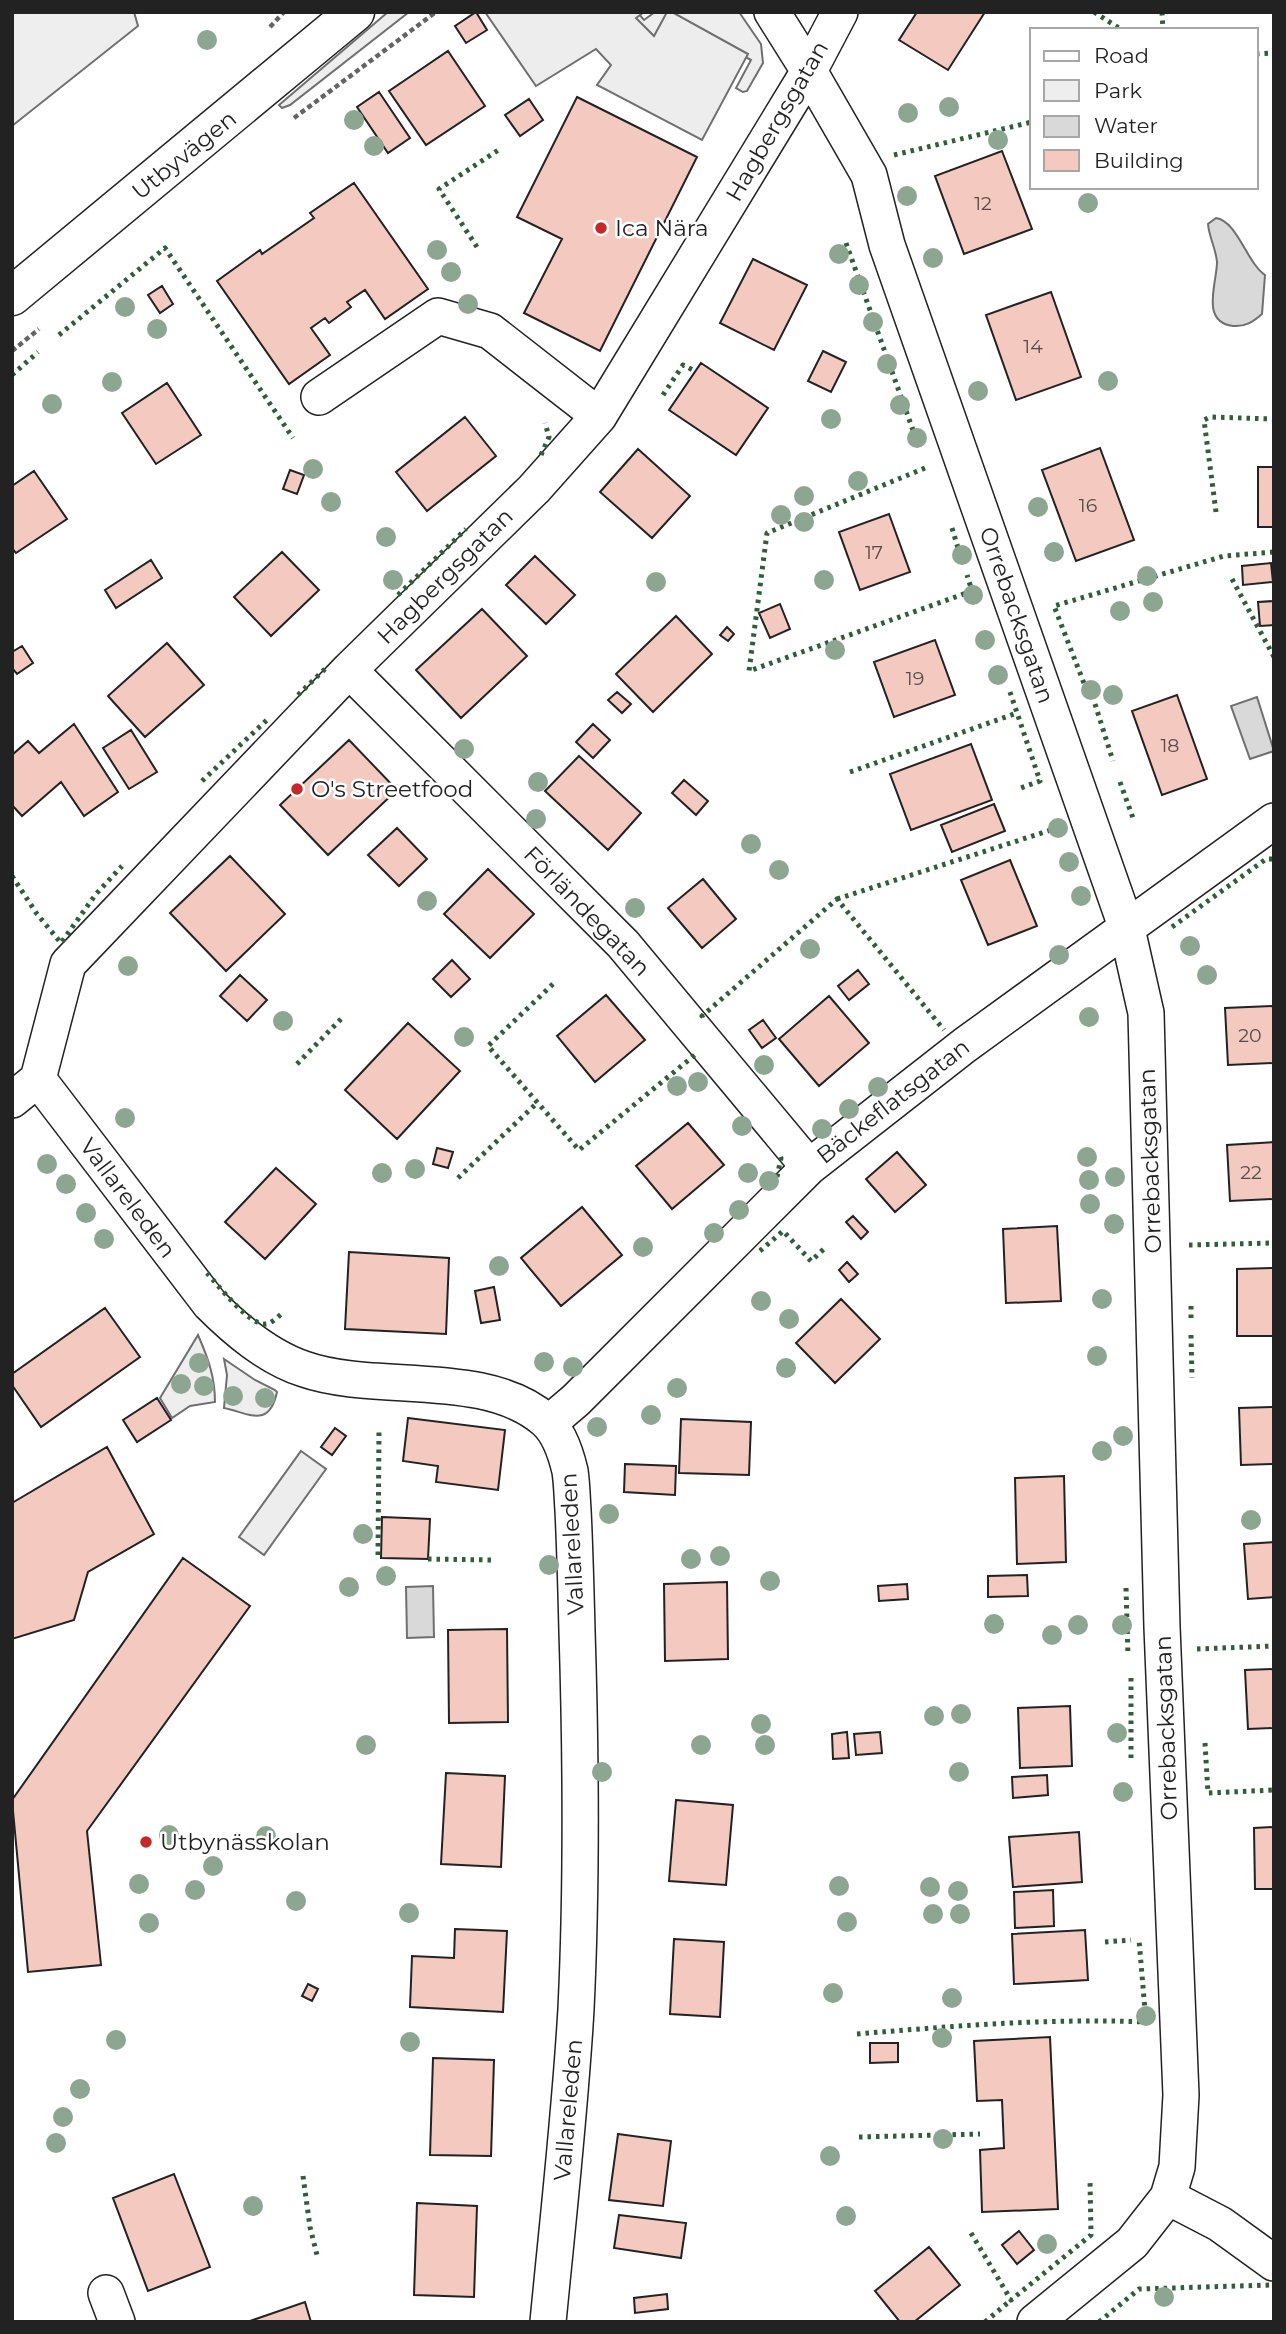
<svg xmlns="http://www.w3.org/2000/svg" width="1286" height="2334" font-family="Montserrat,sans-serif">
<rect width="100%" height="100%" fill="#fff"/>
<path fill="#eee" stroke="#6f6f6f" stroke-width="2" d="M12,12H134L138,26L12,126Z
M388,12H409L290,105L282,108L279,105Z
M637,12L644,20L655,12H739L761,44L763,63L747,91L743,92L736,88L751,60L669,16L657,40L631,27Z
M198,1335C208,1358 215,1377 215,1402L190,1406L172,1418L160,1398Z
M224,1359L255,1380L275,1390L277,1392C269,1429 249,1413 224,1408L227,1375Z"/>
<path fill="#ededed" stroke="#6f6f6f" stroke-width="2" d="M485,12H644L636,18L654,36L667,12H672L748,54L702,140L597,85L611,65L596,49L536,86Z
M301,1451L326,1469L264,1555L239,1537Z"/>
<path fill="#d9d9d9" stroke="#6f6f6f" stroke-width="2" d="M1216,218C1237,221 1247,263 1265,275L1262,314C1253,322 1245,327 1233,326C1200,322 1217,283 1217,262C1216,249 1209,237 1208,224Z
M1257,697L1274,751L1250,759L1231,706Z
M433,1586L434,1637L407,1638L406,1587Z"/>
<path fill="#f3c9c0" stroke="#222" stroke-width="2" d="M476,12L487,30L466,43L455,26Z
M917,12H985L948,70L899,40Z
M448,51L485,106L426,145L389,91Z
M379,92L410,138L388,153L357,107Z
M577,97L697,157L600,351L524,313L562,239L517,217Z
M529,99L543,120L520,136L505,115Z
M1002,151L1032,229L964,254L935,176Z
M354,183L428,289L385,319L365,290L347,302L351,307L329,323L325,318L311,328L330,355L289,384L217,281L260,250L262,254L314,218L310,213Z
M753,259L807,285L774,350L720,323Z
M162,286L173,304L160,313L148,295Z
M1051,292L1081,377L1016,400L986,315Z
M823,351L846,362L831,392L808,381Z
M701,363L768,408L736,455L669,410Z
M167,383L201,435L156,464L122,413Z
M465,417L496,456L427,511L396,472Z
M1100,448L1134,540L1076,561L1042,470Z
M638,449L690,496L652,538L600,492Z
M1258,467H1274V527H1258Z
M290,470L304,475L297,494L283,489Z
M34,471L67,519L16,553L12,548V486Z
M889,514L910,572L860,590L839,532Z
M282,552L319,590L271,636L234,597Z
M535,556L575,595L546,624L506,585Z
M151,560L162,578L116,608L105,590Z
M1271,563L1273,582L1243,585L1242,566Z
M1274,601V625L1260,626L1258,602Z
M780,604L790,629L770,638L759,613Z
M482,609L527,656L461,718L416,670Z
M676,616L712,654L653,712L616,674Z
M727,627L734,634L728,641L720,635Z
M935,640L955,695L894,717L874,662Z
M167,643L204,685L145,737L108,696Z
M22,646L33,663L17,674L12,668V652Z
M617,692L631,704L622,713L608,700Z
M1177,695L1207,779L1162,795L1132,711Z
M74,724L118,792L84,816L61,782L22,816L12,805V755L28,741L39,753Z
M593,724L610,740L593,758L576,742Z
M131,730L157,772L129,789L103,748Z
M349,740L397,790L328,855L280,805Z
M971,744L992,800L911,830L890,774Z
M579,756L641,813L608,850L545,791Z
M684,780L708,801L696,815L672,793Z
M994,804L1005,831L952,852L941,825Z
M397,828L427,859L399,886L368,855Z
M230,856L285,914L226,971L170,913Z
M1010,860L1037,926L988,945L961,880Z
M488,869L534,914L490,958L444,914Z
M703,879L736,919L702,948L668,908Z
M452,960L470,979L451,997L433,979Z
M858,970L869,984L849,1000L838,986Z
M240,975L267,1000L247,1021L220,996Z
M606,995L645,1040L595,1082L557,1036Z
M829,996L869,1043L819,1086L779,1039Z
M1274,1006V1063L1228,1065L1225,1008Z
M763,1020L776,1038L762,1048L749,1030Z
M408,1023L460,1071L397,1139L345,1090Z
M688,1123L724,1165L672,1209L636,1166Z
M1274,1142V1199L1230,1201L1227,1145Z
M437,1148L453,1152L448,1168L433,1164Z
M897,1152L926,1185L895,1212L866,1179Z
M276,1168L316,1204L265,1259L225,1222Z
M582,1207L622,1255L561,1306L521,1258Z
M853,1216L868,1232L861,1239L846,1222Z
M1057,1226L1061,1301L1006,1303L1003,1229Z
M349,1252L449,1258L446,1334L345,1329Z
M847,1262L858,1274L849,1282L839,1270Z
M1274,1268V1336H1237V1269Z
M494,1287L500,1320L481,1323L475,1291Z
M841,1299L880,1339L835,1383L796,1343Z
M105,1308L140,1357L41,1427L12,1385V1374Z
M157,1398L171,1420L137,1442L123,1420Z
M1274,1407V1464L1241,1465L1239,1408Z
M408,1418L505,1430L498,1490L436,1482L438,1466L403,1461Z
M681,1419L751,1422L749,1475L679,1473Z
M335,1428L346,1436L332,1455L321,1447Z
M107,1447L154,1534L88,1572L74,1620L12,1639V1503Z
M625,1464L676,1466L675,1495L624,1492Z
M1064,1476L1066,1562L1017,1564L1015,1478Z
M382,1517L430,1519L428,1559L381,1558Z
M1274,1542V1597L1248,1599L1244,1544Z
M183,1558L250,1606L87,1831L101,1965L28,1972L12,1800Z
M1027,1575L1028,1596L988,1597V1576Z
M727,1582L728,1659L665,1661L664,1584Z
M907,1584L908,1599L879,1601L878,1586Z
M507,1629L508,1722L449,1723L448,1630Z
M1274,1669V1728L1248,1729L1245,1670Z
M1070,1706L1072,1766L1020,1768L1018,1708Z
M847,1732L849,1758L833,1759L832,1734Z
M880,1732L882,1753L856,1755L854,1734Z
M446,1773L505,1776L501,1867L441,1864Z
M1047,1775L1048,1795L1013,1798L1012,1777Z
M676,1800L733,1805L726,1885L669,1881Z
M1274,1827V1889H1255L1254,1828Z
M1079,1832L1082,1882L1013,1887L1009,1837Z
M1053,1890L1054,1926L1015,1928L1014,1892Z
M455,1929L507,1931L503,2012L410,2007L412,1956L454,1958Z
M1085,1930L1088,1980L1014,1984L1012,1934Z
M674,1939L724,1942L720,2017L670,2014Z
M308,1984L318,1989L312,2001L302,1996Z
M1050,2037L1058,2209L982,2212L980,2150L1004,2148L1002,2100L977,2101L974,2041Z
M870,2043H898V2062L870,2063Z
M433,2058L494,2060L491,2156L430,2155Z
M618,2134L671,2141L663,2206L609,2200Z
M174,2174L210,2267L148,2291L113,2198Z
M417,2203L477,2206L474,2297L414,2295Z
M619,2215L686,2223L681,2258L614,2248Z
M1019,2231L1034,2250L1017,2264L1002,2245Z
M929,2247L960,2285L914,2322H900L875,2291Z
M667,2294L668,2309L635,2313L634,2298Z
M305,2302L311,2322H250V2321Z"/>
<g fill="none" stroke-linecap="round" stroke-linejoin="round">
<defs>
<path id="street" d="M772,12L809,71L869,175L887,245L1127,929L1146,1013L1162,1627L1181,2095L1177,2167L1168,2197L1132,2243L1035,2322
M319,397L438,316L490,331L599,416
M349,670L623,944L809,1167
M38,1079L210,1304C237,1331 268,1357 304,1369C375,1394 485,1368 545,1420C559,1432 566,1454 570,1471C572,1484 572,1497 573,1510C575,1550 576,1591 577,1631C581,1757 582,1884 576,2009C570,2114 558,2218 548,2322
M12,1100L38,1079L68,964L349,670L534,489L599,416L809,71L840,12
M549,1423L576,1400L809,1167L965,1045L1274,821
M1168,2197L1220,2224L1274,2263
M106,2293L117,2322"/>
<path id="secondary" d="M12,296L355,12"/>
</defs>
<use href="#street" stroke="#222" stroke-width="38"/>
<use href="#secondary" stroke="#222" stroke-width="41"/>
<path stroke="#646464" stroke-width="4.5" stroke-dasharray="5 3.5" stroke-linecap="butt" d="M270,27L284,12
M294,118L436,12
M12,351L39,329"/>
<use href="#street" stroke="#fff" stroke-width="35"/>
<use href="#secondary" stroke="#fff" stroke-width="38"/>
<path stroke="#2f5e38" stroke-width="5" stroke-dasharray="3.5 5" stroke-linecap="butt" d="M1094,12L1122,30
M1162,12L1163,30
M1256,54L1273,53
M894,155L1032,122
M846,243L919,447
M477,247L439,189L500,149
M59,335L165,248L293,438
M12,375L38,352
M663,395L683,365L695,371
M541,455L549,437L545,423
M925,468L767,533L749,671L972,591L967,575
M1216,512L1204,420L1210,417L1274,419
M952,528L961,558
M1232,579L1274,657
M398,595L466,529
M1087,691L1054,606L1224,556L1274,552
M1010,692L1040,781L1018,789
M298,695L328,666
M1095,704L1113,761
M850,772L1017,713
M202,781L270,717
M1120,782L1133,818
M12,876L37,914L61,943L96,894L122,866
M837,899L1054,829
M1172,927L1266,859H1274
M553,984L488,1046L579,1150L696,1054L695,1052
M703,1017L702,1016L837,899L944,1030
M297,1064L341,1019
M777,1177L781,1158L779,1153
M458,1178L537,1103
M1189,1245L1274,1243
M760,1251L783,1231L811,1261L826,1247
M207,1273C218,1285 249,1325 265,1324C272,1324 278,1316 284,1312
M1191,1306V1320
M1191,1335L1192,1378
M378,1555L379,1431
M428,1559L491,1560
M1126,1588L1128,1656
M1197,1649L1274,1646
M1131,1678V1763
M1205,1743L1208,1793L1274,1790
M1105,1942L1131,1940
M857,2034C953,2026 1050,2018 1146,2022L1139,1940
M859,2137L980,2134
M303,2176L310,2227L317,2255
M971,2233L1011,2300L1091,2235L1090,2180
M985,2322L1011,2300
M1099,2322L1139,2289L1270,2285"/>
</g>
<g fill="#8da692">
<circle cx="207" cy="40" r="10"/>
<circle cx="949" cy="107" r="10"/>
<circle cx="908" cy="113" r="10"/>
<circle cx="354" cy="120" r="10"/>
<circle cx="998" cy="140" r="10"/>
<circle cx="374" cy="146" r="10"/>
<circle cx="907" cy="196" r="10"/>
<circle cx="1088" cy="203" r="10"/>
<circle cx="437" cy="250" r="10"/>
<circle cx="839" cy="254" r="10"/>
<circle cx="933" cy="258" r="10"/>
<circle cx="451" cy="272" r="10"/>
<circle cx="859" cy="285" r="10"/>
<circle cx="468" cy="304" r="10"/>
<circle cx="125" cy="307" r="10"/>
<circle cx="873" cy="322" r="10"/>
<circle cx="157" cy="329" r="10"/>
<circle cx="887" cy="364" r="10"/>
<circle cx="1108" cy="381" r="10"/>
<circle cx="112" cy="382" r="10"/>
<circle cx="978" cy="391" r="10"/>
<circle cx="52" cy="404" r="10"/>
<circle cx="900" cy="405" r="10"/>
<circle cx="831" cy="419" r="10"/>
<circle cx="917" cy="438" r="10"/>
<circle cx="313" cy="469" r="10"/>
<circle cx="858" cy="481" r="10"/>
<circle cx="804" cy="496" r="10"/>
<circle cx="331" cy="502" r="10"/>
<circle cx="1038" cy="507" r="10"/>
<circle cx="781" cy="515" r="10"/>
<circle cx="804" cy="522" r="10"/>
<circle cx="386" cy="537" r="10"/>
<circle cx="1054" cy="552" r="10"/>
<circle cx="962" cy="555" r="10"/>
<circle cx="1147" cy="576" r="10"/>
<circle cx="393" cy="580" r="10"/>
<circle cx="824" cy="580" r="10"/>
<circle cx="656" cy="582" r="10"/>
<circle cx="973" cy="595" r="10"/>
<circle cx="1153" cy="602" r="10"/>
<circle cx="1120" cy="611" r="10"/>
<circle cx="985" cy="640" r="10"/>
<circle cx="835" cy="650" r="10"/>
<circle cx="998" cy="675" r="10"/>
<circle cx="1091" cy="690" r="10"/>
<circle cx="1113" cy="695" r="10"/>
<circle cx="464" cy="749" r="10"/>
<circle cx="538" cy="782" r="10"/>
<circle cx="536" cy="819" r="10"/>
<circle cx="1058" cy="828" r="10"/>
<circle cx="751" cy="844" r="10"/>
<circle cx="1069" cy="862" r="10"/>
<circle cx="779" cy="870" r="10"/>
<circle cx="1081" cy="896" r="10"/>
<circle cx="427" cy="901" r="10"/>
<circle cx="635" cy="908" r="10"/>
<circle cx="1190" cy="946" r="10"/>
<circle cx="810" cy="949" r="10"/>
<circle cx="1059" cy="955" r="10"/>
<circle cx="128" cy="966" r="10"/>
<circle cx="1207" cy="975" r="10"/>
<circle cx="1089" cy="1017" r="10"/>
<circle cx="283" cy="1021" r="10"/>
<circle cx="464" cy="1037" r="10"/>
<circle cx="764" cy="1065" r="10"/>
<circle cx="698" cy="1082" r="10"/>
<circle cx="677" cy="1086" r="10"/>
<circle cx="878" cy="1087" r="10"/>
<circle cx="849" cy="1109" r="10"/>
<circle cx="125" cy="1118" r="10"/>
<circle cx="742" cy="1126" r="10"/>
<circle cx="822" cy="1129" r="10"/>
<circle cx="1087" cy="1157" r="10"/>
<circle cx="47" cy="1164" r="10"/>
<circle cx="415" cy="1169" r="10"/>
<circle cx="382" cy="1173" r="10"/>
<circle cx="748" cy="1173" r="10"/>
<circle cx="1115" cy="1177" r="10"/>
<circle cx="1089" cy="1180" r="10"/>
<circle cx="769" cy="1181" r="10"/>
<circle cx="66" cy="1184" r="10"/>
<circle cx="1090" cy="1204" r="10"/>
<circle cx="739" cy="1210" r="10"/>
<circle cx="86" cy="1213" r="10"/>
<circle cx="1114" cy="1224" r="10"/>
<circle cx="714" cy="1233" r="10"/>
<circle cx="104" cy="1239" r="10"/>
<circle cx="643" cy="1247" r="10"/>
<circle cx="499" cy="1266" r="10"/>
<circle cx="1102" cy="1299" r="10"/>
<circle cx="761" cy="1301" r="10"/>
<circle cx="789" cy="1319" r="10"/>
<circle cx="1097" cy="1356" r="10"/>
<circle cx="544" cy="1362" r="10"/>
<circle cx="199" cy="1363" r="10"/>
<circle cx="573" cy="1367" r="10"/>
<circle cx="786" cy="1368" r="10"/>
<circle cx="181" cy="1384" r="10"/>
<circle cx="204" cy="1386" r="10"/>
<circle cx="677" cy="1388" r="10"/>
<circle cx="233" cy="1396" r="10"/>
<circle cx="265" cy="1398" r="10"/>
<circle cx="651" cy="1415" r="10"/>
<circle cx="597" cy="1427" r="10"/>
<circle cx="1123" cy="1436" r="10"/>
<circle cx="1102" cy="1451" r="10"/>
<circle cx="609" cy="1514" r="10"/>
<circle cx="1251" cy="1520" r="10"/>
<circle cx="363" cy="1534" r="10"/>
<circle cx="720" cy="1556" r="10"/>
<circle cx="691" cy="1559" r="10"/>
<circle cx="549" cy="1565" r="10"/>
<circle cx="386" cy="1576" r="10"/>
<circle cx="770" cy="1581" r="10"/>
<circle cx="349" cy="1587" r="10"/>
<circle cx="994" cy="1624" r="10"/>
<circle cx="1078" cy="1625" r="10"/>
<circle cx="1122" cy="1625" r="10"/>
<circle cx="1052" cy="1635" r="10"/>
<circle cx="961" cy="1714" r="10"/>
<circle cx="934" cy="1716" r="10"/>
<circle cx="761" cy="1724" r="10"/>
<circle cx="1117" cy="1733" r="10"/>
<circle cx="366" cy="1745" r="10"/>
<circle cx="701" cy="1745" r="10"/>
<circle cx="765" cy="1745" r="10"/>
<circle cx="602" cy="1772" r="10"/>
<circle cx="959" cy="1772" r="10"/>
<circle cx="1123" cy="1792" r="10"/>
<circle cx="169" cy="1835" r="10"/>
<circle cx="266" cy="1836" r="10"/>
<circle cx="213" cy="1866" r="10"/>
<circle cx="139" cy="1884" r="10"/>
<circle cx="839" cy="1886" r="10"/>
<circle cx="930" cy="1887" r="10"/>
<circle cx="195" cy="1890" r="10"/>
<circle cx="958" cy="1891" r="10"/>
<circle cx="296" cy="1901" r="10"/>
<circle cx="409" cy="1913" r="10"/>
<circle cx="933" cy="1914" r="10"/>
<circle cx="960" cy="1914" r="10"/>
<circle cx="847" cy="1922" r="10"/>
<circle cx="149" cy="1923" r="10"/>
<circle cx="833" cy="1993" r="10"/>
<circle cx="952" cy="1998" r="10"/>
<circle cx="1146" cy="2016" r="10"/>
<circle cx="942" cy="2038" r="10"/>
<circle cx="116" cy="2040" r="10"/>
<circle cx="410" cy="2042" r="10"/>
<circle cx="80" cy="2089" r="10"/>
<circle cx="63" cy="2117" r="10"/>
<circle cx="943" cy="2139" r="10"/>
<circle cx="56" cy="2143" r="10"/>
<circle cx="830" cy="2156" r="10"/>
<circle cx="253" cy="2206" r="10"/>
<circle cx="846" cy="2216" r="10"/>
<circle cx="1047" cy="2244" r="10"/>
<circle cx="1164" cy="2297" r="10"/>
</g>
<g fill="#c62828" stroke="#fff" stroke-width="2.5">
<circle cx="601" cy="228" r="7"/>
<circle cx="297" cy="789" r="7"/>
<circle cx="146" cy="1842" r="7"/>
</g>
<g text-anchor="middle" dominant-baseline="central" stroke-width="5" stroke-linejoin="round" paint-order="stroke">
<g font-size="19" fill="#564c4a">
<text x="983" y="203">12</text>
<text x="1033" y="346">14</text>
<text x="1088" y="505">16</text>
<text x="874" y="552">17</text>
<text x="915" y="678">19</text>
<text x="1170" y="745">18</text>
<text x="1250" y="1035">20</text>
<text x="1251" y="1172">22</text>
</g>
<g font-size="23" fill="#222" stroke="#fff">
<text transform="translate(777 121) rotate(-60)">Hagbergsgatan</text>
<text transform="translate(184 155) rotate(-39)">Utbyvägen</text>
<text transform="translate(445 576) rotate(-45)">Hagbergsgatan</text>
<text transform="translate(1017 615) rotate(71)">Orrebacksgatan</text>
<text transform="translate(587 911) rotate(46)">Förländegatan</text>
<text transform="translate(893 1101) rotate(-38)">Bäckeflatsgatan</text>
<text transform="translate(1150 1161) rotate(-92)">Orrebacksgatan</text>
<text transform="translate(128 1198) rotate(53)">Vallareleden</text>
<text transform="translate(572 1544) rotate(-93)">Vallareleden</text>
<text transform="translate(1166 1728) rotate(-92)">Orrebacksgatan</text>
<text transform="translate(568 2110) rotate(-85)">Vallareleden</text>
</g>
<g font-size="23" fill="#222" stroke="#fff" text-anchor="start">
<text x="615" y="228">Ica Nära</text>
<text x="311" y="789">O's Streetfood</text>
<text x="160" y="1842">Utbynässkolan</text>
</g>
</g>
<rect width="1286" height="2334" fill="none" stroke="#222222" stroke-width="28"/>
<rect x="1030" y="28" width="228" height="161" fill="#ffffff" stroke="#a7a7a7" stroke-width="2"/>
<rect x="1044" y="51" width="35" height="10" fill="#ffffff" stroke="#a7a7a7" stroke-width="2"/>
<text x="1094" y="63" font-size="21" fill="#222222">Road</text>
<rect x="1044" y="80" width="35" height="21" fill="#eeeeee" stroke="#a7a7a7" stroke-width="2"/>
<text x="1094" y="98" font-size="21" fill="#222222">Park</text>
<rect x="1044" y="116" width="35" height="21" fill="#d9d9d9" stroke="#a7a7a7" stroke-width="2"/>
<text x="1094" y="133" font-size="21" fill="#222222">Water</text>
<rect x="1044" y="150" width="35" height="21" fill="#f3c9c0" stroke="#a7a7a7" stroke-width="2"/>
<text x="1094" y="168" font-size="21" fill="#222222">Building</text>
</svg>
